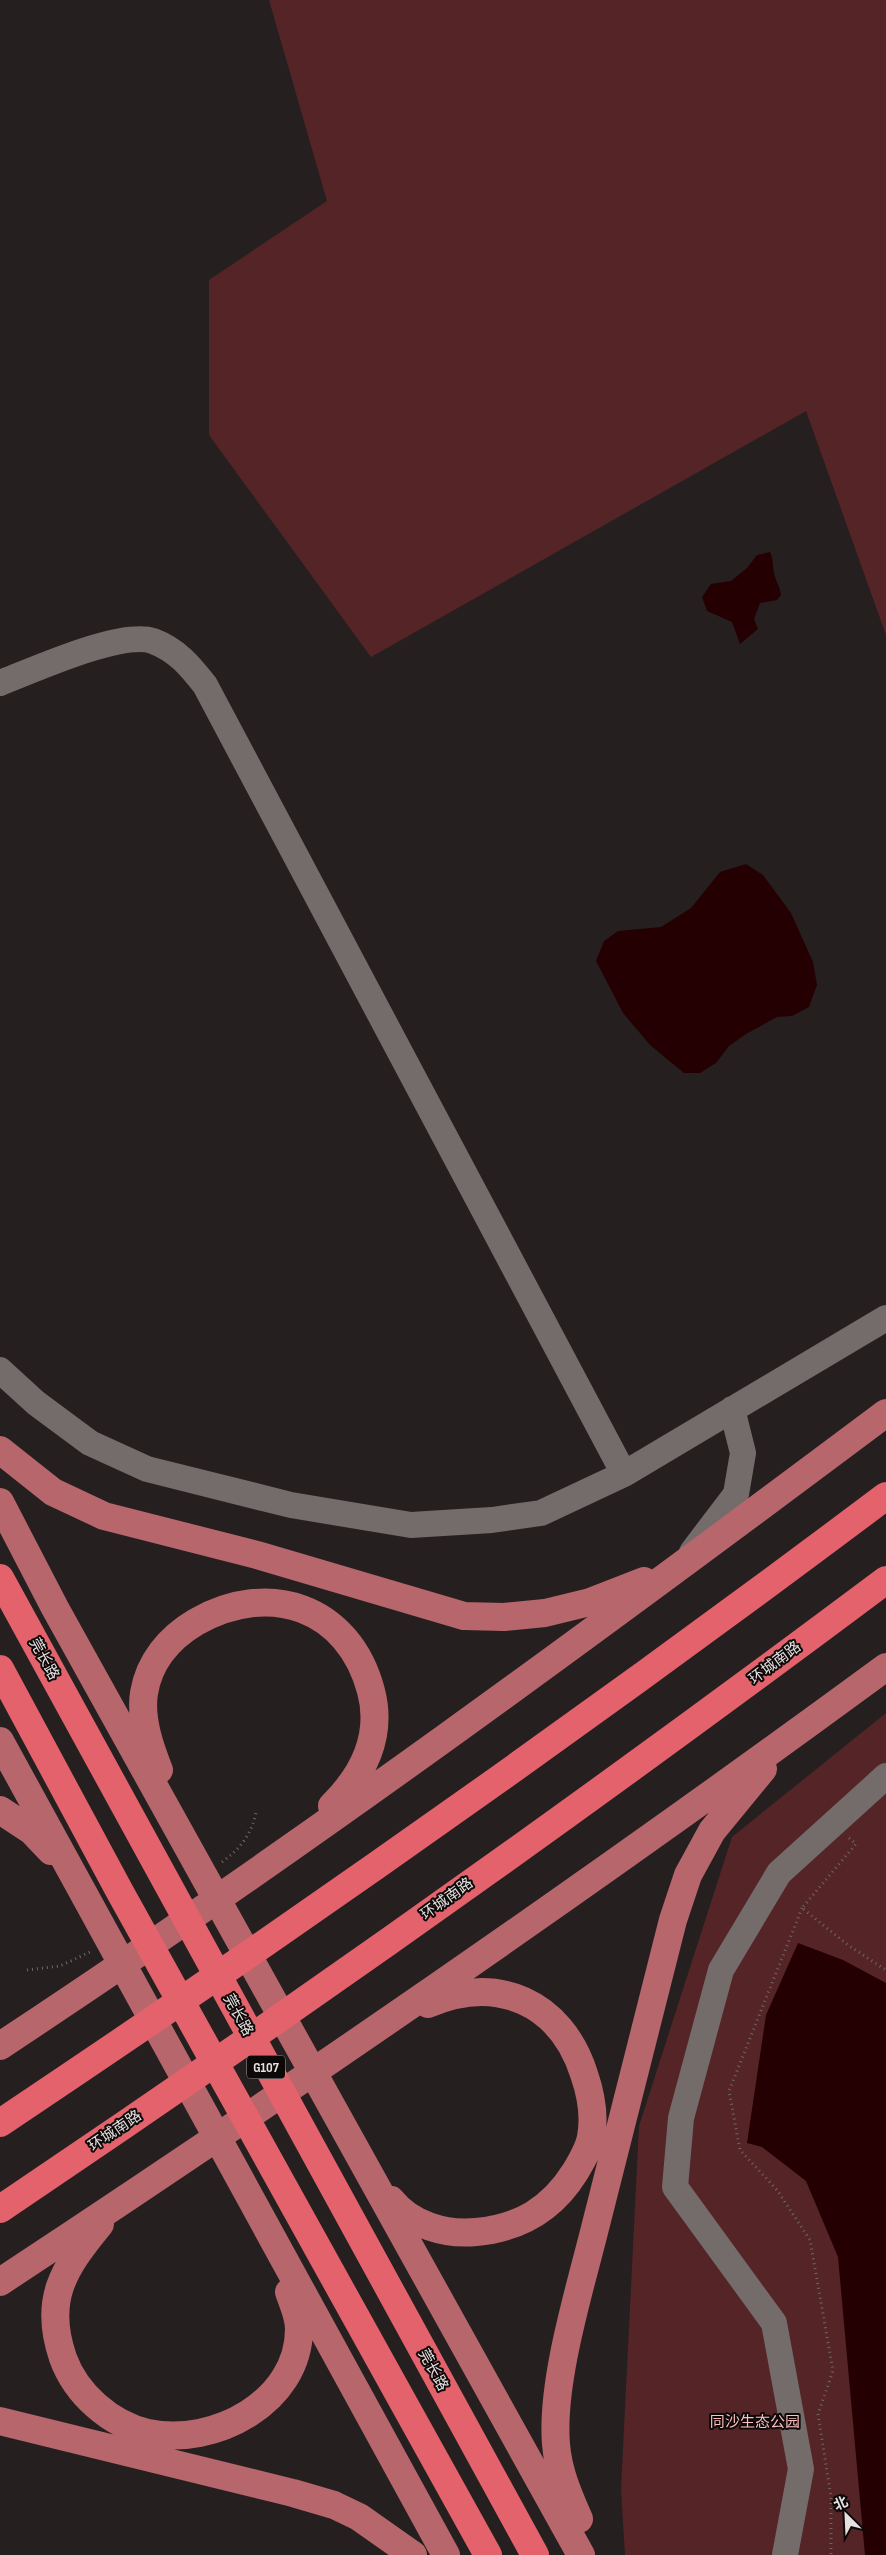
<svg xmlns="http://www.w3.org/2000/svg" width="886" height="2555" font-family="'Sofia Sans Condensed','Noto Sans SC',sans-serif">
<rect width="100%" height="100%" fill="#261f1f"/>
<path fill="#552427" d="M269,0H886V635L806,411L371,657L209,435V280L327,201Z
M886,1713V2555H625L621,2489L639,2126L732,1837Z"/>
<path fill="#250003" d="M770,552C774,561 772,563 774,572C775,580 780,586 781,595L777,600L760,603L754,619L758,629L740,644L732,622L707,611L702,597L711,584L731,581L747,568L757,555Z
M746,864L763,875L791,913L813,962L817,985L809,1007L792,1016L777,1017L746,1034L729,1046L716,1063L700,1073H684L650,1045L623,1013L596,961L604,941L618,931L661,927L691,908L720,872Z
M798,1943L843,1960L886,1983V2555H865L838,2257L806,2181L762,2147L747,2143L766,2015Z"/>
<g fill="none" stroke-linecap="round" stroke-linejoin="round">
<path stroke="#6e6868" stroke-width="3" stroke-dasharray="1 4" stroke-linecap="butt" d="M849,1838L856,1844L802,1908L848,1945L886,1970
M222,1862C240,1849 251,1835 256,1813
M802,1908L729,2091L740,2150L777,2190L810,2240L833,2371L818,2414L831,2497V2555
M27,1970L60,1966L90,1952"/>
<path stroke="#746b6b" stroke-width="26" d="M0,683C34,670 121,630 153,641C177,650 190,666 205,685L624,1474
M0,1370L36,1403L90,1443L147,1469L291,1505L411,1525L492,1520L541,1513L624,1474L886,1318
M692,1552L736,1494L743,1453L732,1409
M785,2555L801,2469L774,2323L675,2187L681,2118L721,1970L779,1873L886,1776"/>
<path stroke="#b7666c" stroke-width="28" d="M0,1450L53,1492L104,1516L257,1555L464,1616L504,1617L545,1613L590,1602L644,1581
M0,1502L55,1608L581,2555
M0,1741L446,2555
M159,1770C150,1747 140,1719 144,1693C149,1662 169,1638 196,1622C269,1580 349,1607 371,1691C383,1736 363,1775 332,1806
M0,1810L32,1831L51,1851
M0,2046C303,1846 596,1630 886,1413
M391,2200C411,2225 445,2235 476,2232C520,2228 552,2209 575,2172C581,2162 589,2149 591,2137C595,2115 591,2094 584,2074C561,2002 497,1974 428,2004
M100,2224C63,2269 43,2300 63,2358C76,2394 110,2424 148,2433C214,2447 299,2402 299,2329C299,2316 293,2304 289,2292
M0,2282C300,2084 596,1880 886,1667
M0,2421L293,2493L334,2505L359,2517L413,2555
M579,2519C568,2494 558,2471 556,2444C551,2384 578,2295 593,2236C620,2130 647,2025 673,1920L688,1875L712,1831L763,1769"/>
<path stroke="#e4626c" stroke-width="28" d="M0,1578L535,2555
M0,1669L120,1892L488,2555
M0,2123C301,1922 597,1713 886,1496
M0,2209C301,2007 596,1797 886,1580"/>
</g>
<g text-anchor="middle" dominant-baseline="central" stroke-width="4" stroke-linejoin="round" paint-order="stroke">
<rect fill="#0d0909" stroke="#a5a0a0" stroke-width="1" x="247" y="2055.5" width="38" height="23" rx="4"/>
<g font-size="14" font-weight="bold" fill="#e6e1e1">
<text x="266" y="2067">G107</text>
</g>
<g font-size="15" fill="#e6e1e1" stroke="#0d0909">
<text transform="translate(44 1659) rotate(61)">莞长路</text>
<text transform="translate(775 1663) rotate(-37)">环城南路</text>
<text transform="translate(447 1899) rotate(-36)">环城南路</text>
<text transform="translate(238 2015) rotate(61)">莞长路</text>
<text transform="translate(115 2131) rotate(-34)">环城南路</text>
<text transform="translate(433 2370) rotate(61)">莞长路</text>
</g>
<g font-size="15" fill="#fdbfbf" stroke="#0d0909">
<text x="755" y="2422">同沙生态公园</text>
</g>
</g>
<g transform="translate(846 2515) rotate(336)" stroke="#0d0909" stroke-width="4" paint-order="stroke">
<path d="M0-4L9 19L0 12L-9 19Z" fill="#e6e1e1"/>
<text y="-8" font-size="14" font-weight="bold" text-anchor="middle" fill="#e6e1e1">北</text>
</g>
</svg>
